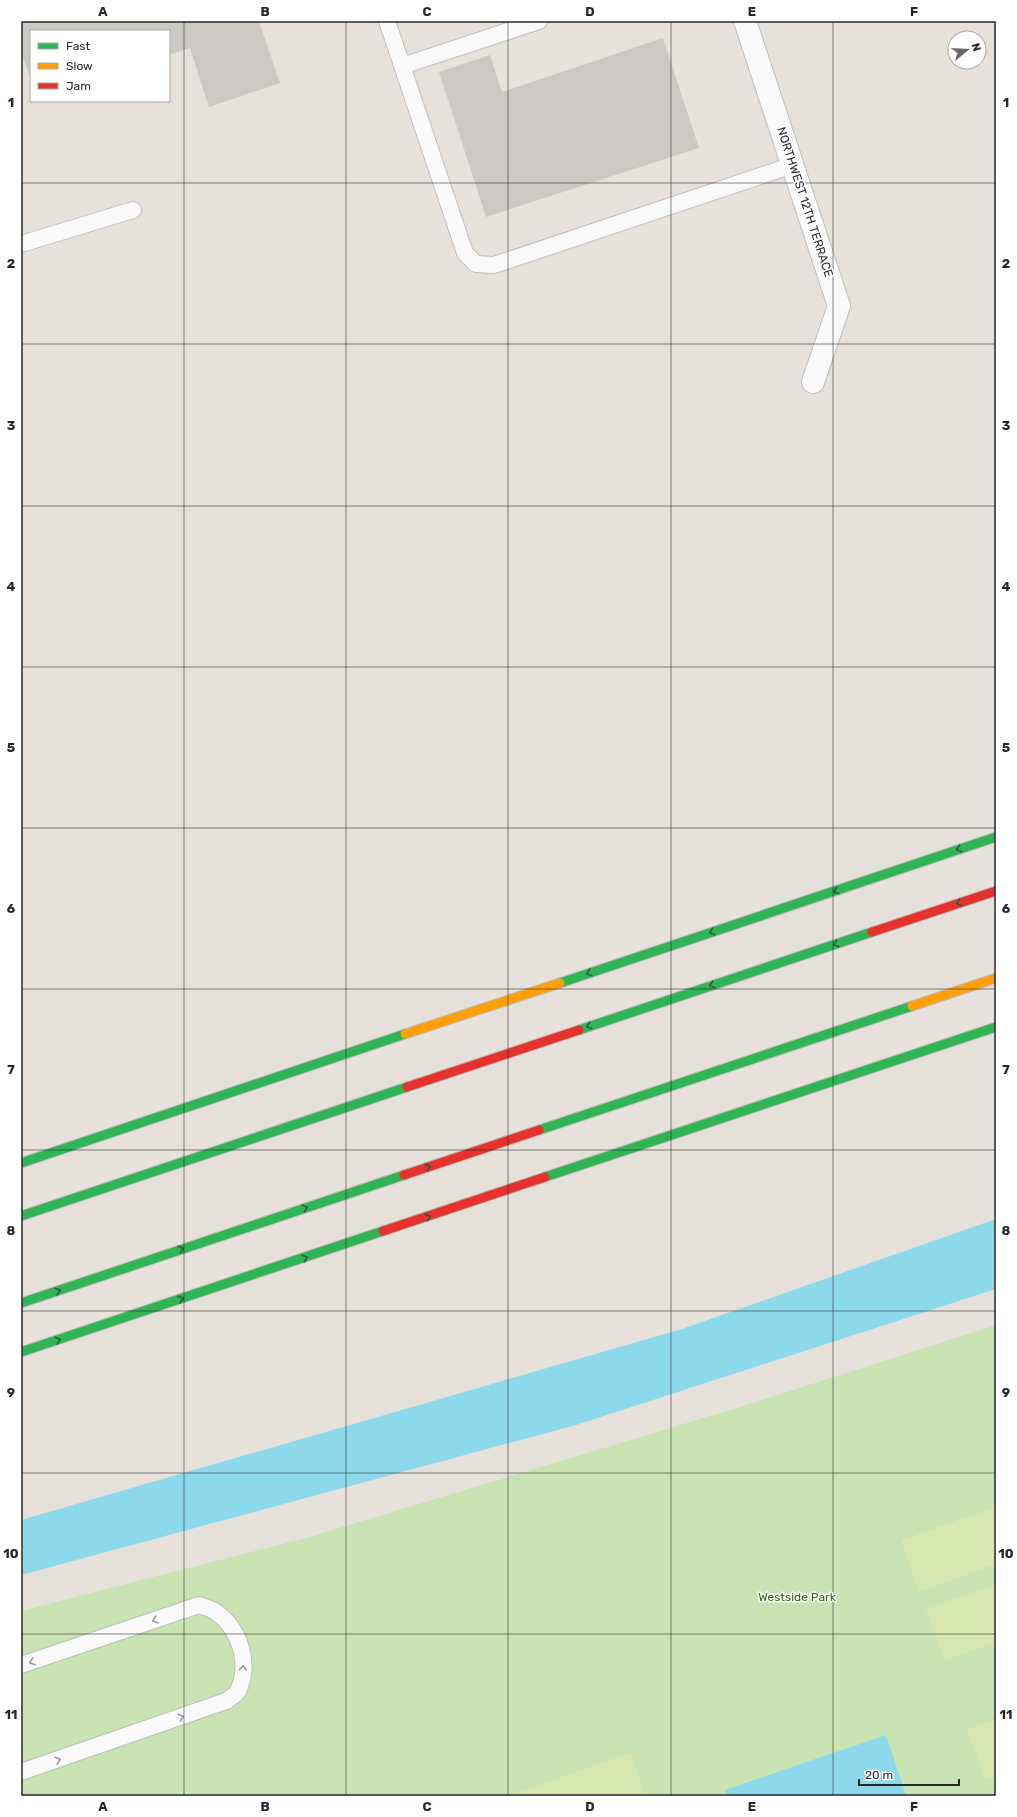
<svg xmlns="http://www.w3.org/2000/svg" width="1017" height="1817" font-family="Rubik,sans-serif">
<rect width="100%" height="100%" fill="#e6e1db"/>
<path fill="#c9e3b2" d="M996,1325V1796H21V1611L306,1538L753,1403Z"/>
<path fill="#d6e7b0" d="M996,1507V1564L919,1592L901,1540Z
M996,1584V1642L944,1661L926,1609Z
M996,1719V1776L985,1780L967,1729Z
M631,1752L646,1796H509Z"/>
<path fill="#8cd9eb" d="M996,1219V1289L576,1425L21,1575V1520L682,1329Z
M886,1735L906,1796H727L725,1790Z"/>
<path fill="#ccc9c5" d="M21,21H259L280,83L209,107L190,48L169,55V31H31V80L21,51Z
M663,38L699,148L486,217L439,72L490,55L502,92Z"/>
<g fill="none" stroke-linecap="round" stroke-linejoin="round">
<defs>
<path id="lane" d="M387,21L465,253L476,264L494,265L793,165
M402,66L539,21
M21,244L133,210
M21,1665L199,1605C205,1607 212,1609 216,1612C240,1629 251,1664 238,1691C236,1695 230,1698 226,1701L21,1772"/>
<path id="street" d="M745,21L839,306L813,382"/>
<path id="fast" d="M560,983L996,837
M579,1030L872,932
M539,1130L912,1006
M21,1163L405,1034
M545,1177L996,1027
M21,1216L407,1087
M21,1303L404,1175
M21,1352L383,1231"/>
<path id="slow" d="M912,1006L996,978
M405,1034L560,983"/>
<path id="jam" d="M872,932L996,891
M407,1087L579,1030
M404,1175L539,1130
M383,1231L545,1177"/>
</defs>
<use href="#lane" stroke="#bfbdbd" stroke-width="18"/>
<use href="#street" stroke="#bfbdbd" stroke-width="24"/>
<use href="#fast" stroke="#bfbdbb" stroke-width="11"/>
<use href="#slow" stroke="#bfbdbb" stroke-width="11"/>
<use href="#jam" stroke="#bfbdbb" stroke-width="11"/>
<use href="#lane" stroke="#fbfafa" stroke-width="16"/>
<use href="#street" stroke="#fbfafa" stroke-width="22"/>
<use href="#fast" stroke="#30b455" stroke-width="9"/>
<use href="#slow" stroke="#ff9f0a" stroke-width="9"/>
<use href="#jam" stroke="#e5322d" stroke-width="9"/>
</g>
<defs><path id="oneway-chevron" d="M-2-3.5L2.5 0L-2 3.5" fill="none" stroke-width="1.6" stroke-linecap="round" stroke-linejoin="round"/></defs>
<g stroke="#2b5f39">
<use href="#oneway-chevron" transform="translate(959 849) rotate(162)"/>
<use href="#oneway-chevron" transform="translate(836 891) rotate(162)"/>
<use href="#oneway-chevron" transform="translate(959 903) rotate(162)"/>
<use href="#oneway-chevron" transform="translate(712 932) rotate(162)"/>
<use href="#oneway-chevron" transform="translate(836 944) rotate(162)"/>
<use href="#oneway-chevron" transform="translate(589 973) rotate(162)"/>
<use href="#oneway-chevron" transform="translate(712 985) rotate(162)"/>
<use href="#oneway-chevron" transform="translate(589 1026) rotate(162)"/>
<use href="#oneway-chevron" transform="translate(428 1167) rotate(-18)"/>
<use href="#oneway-chevron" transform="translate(305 1208) rotate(-18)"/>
<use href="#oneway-chevron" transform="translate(428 1217) rotate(-18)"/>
<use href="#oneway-chevron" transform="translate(181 1249) rotate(-18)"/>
<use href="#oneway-chevron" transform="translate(305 1258) rotate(-18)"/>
<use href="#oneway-chevron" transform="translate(58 1291) rotate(-18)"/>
<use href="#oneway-chevron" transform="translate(181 1299) rotate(-18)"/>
<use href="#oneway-chevron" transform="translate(58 1340) rotate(-18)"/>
</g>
<g stroke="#9c9b9b">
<use href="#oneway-chevron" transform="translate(155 1620) rotate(161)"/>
<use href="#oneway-chevron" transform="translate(32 1662) rotate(161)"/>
<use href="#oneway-chevron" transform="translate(243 1668) rotate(-87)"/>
<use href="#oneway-chevron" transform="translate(181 1717) rotate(-19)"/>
<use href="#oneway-chevron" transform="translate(58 1760) rotate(-19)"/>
</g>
<path fill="none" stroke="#272727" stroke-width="1" stroke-opacity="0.55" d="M184,21V1796M346,21V1796M508,21V1796M671,21V1796M833,21V1796M21,183H996M21,344H996M21,506H996M21,667H996M21,828H996M21,989H996M21,1150H996M21,1311H996M21,1473H996M21,1634H996"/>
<g text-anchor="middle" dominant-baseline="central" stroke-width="3" stroke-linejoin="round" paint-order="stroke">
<g font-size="12" fill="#272727" stroke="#fff">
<text transform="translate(805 202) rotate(72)">NORTHWEST 12TH TERRACE</text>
</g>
<g font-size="12" fill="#2b6416" stroke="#fff">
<text x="797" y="1597">Westside Park</text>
</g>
</g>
<rect width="1017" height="1817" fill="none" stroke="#ffffff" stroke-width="44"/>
<rect x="30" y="30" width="140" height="72" fill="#ffffff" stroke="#a9a9a9"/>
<rect x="38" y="43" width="20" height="6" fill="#30b455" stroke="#a9a9a9"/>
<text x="66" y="50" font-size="12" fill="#272727">Fast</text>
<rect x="38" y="63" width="20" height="6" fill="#ff9f0a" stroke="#a9a9a9"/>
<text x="66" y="70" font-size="12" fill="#272727">Slow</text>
<rect x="38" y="83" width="20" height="6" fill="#e5322d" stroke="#a9a9a9"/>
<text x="66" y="90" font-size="12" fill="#272727">Jam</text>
<g transform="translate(967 50) rotate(72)"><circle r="19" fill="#ffffff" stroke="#a9a9a9"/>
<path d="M0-3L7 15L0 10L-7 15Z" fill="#6a6866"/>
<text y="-6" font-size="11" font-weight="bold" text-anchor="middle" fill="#272727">N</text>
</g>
<path d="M859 1779v6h100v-6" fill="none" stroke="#272727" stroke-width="2"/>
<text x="865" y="1779" font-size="12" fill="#272727" stroke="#ffffff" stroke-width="3" paint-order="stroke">20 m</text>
<rect x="22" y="22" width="973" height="1773" fill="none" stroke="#272727" stroke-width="1.5"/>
<g font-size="13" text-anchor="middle" font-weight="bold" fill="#272727">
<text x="103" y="16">A</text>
<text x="265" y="16">B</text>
<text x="427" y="16">C</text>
<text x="590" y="16">D</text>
<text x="752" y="16">E</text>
<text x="914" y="16">F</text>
<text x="11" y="107">1</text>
<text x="1006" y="107">1</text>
<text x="11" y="268">2</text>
<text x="1006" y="268">2</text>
<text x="11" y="430">3</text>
<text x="1006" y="430">3</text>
<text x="11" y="591">4</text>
<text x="1006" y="591">4</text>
<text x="11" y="752">5</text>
<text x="1006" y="752">5</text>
<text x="11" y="913">6</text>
<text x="1006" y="913">6</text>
<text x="11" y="1074">7</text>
<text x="1006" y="1074">7</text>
<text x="11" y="1235">8</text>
<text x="1006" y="1235">8</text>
<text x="11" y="1397">9</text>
<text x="1006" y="1397">9</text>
<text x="11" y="1558">10</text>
<text x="1006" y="1558">10</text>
<text x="11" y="1719">11</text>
<text x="1006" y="1719">11</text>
<text x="103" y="1811">A</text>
<text x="265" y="1811">B</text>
<text x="427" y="1811">C</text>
<text x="590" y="1811">D</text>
<text x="752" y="1811">E</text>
<text x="914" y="1811">F</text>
</g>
</svg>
